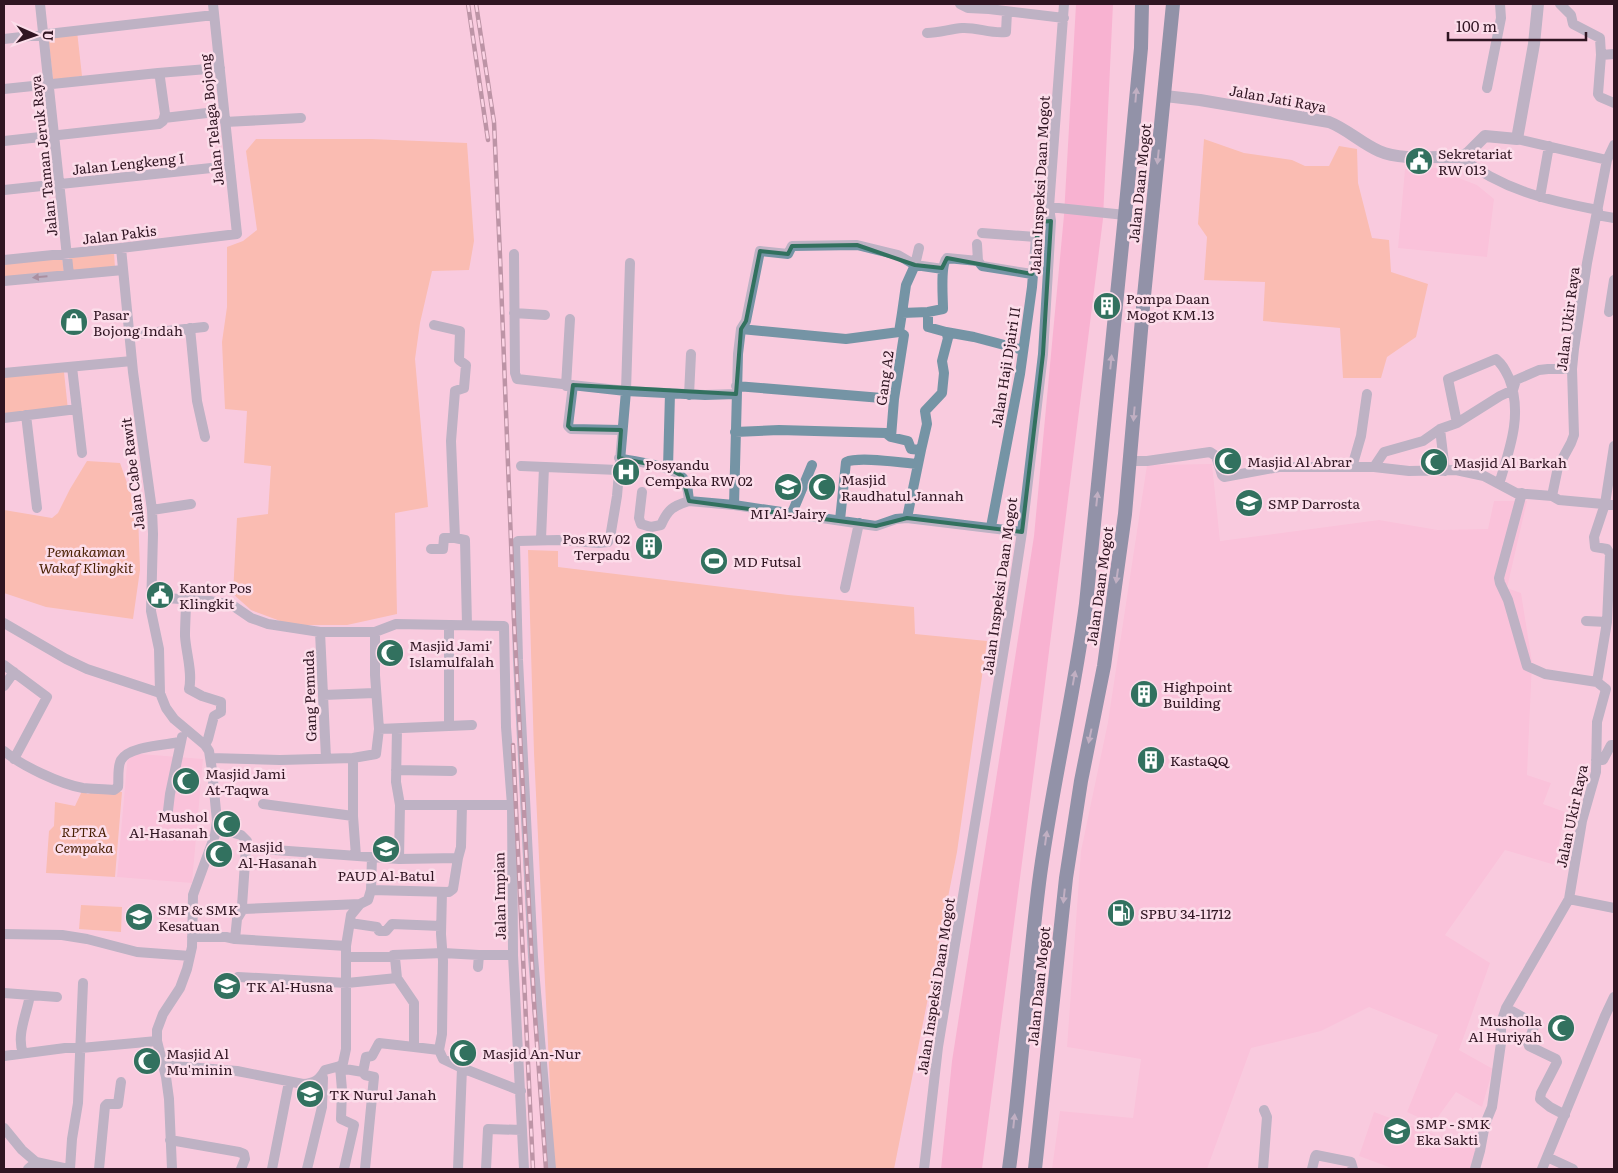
<svg xmlns="http://www.w3.org/2000/svg" width="1618" height="1173" font-family="Literata,serif">
<rect width="100%" height="100%" fill="#f9cbde"/>
<path fill="#fbb8d5" d="M1457,167L1456,177L1477,185L1494,199L1487,257L1398,248L1405,169Z
M1212,464L1220,541L1379,520L1438,530L1488,529L1494,501H1527L1507,588L1521,593L1532,662L1527,775L1551,783L1543,804L1565,812L1555,865L1505,850L1445,935L1490,963L1459,1050L1493,1069L1482,1107L1456,1092L1433,1124L1407,1112L1438,1035L1369,1007L1321,1031L1251,1048L1207,1169H1052L1060,1111L1133,1118L1141,1059L1067,1047L1081,851L1108,722L1147,465Z
M128,753L203,759L192,883L117,877Z
M1374,1112L1477,1150L1471,1169H1394L1359,1156Z"/>
<path fill="#faab7c" d="M77,31L82,76L53,80L48,34Z
M256,139H371L467,143L474,241L469,270L432,271L420,323L415,359L428,507L395,513L397,614L347,625H291L251,610L233,594L237,518L268,514L271,466L244,463L247,411L225,409L222,342L227,307V247L243,241L257,230L246,151Z
M1204,139L1244,153L1292,160L1305,166H1329L1339,146L1357,149L1358,183L1372,238L1389,240L1391,272L1428,284L1416,337L1387,357L1381,378H1343L1340,328L1263,321L1265,282L1204,280L1207,237L1198,224Z
M114,252L115,268L71,272L69,255Z
M62,257L64,272L4,278V263Z
M64,372L68,410L4,417V377Z
M87,461L120,463L138,514L140,570L133,619L46,607L4,593V510L52,518L58,513L70,489Z
M528,550L558,551V567L788,595L914,607L915,634L987,641L957,852L894,1169H554L534,753Z
M97,790L122,792L115,877L46,873L49,831L54,826L55,802L75,806L82,791L88,794Z
M81,905L122,907L121,932L79,929Z"/>
<path fill="#f796c2" d="M1076,4H1113L1103,219L1037,748L982,1169H941L952,1061L1034,536L1064,215Z"/>
<g fill="none" stroke-linecap="round" stroke-linejoin="round">
<path stroke="#7594a5" stroke-width="10" d="M40,4L69,275
M960,4L968,8L989,9L1064,18
M1560,4L1571,15L1573,24L1600,38L1601,55L1598,94L1600,97L1614,103
M927,33C939,33 950,29 962,28C977,27 991,34 1006,32L1007,12
M4,39L214,15
M1601,55L1614,54
M158,73L220,68
M1487,88L1501,18L1500,4
M4,89L158,73L160,78L165,114L163,121L159,124L4,141
M164,118L224,111
M225,122L301,118
M1517,139L1607,160
M1460,157C1503,190 1546,200 1598,210
M4,190L230,166
M1540,197L1549,146
M1049,207L1125,215
M1597,215L1614,218
M982,233L1036,237
M977,244L978,261
M121,248L133,372L152,510L153,534L151,611L159,649L160,693L166,708L174,719L205,745L209,751L212,770L217,821L215,835L193,895L192,947L187,969L180,988L163,1014L157,1030V1041L166,1077L169,1099L172,1169
M514,254L515,373L517,379L626,391L705,395L736,394
M4,260L121,248L237,234L213,4
M4,281L123,270
M1609,312L1614,280
M514,313L545,315
M902,313L906,285L915,265L919,248
M434,325L460,331L459,360L466,365L464,388L455,391L451,441L455,538L465,540L467,625
M190,328L197,401L205,437
M741,329L846,339L899,332
M946,332L974,337L1023,350
M129,335L204,327
M72,367L82,453
M4,373L132,361
M573,385L568,426L571,429L621,430
M566,386L570,319
M736,386L894,399
M689,395L691,354
M26,415L37,508
M4,418L77,409
M1457,423L1448,379L1496,359C1503,365 1505,370 1509,378C1523,414 1510,448 1499,484
M1440,429L1445,471
M735,432L779,430L886,433L891,437
M921,450L927,424L925,411L942,393L944,373L942,361L948,338L946,332L928,327V312
M619,458C635,462 672,465 683,478C688,484 688,493 689,501L734,505L876,526L896,519L907,518L1022,532
M1130,461H1147L1210,452L1216,456L1222,475L1224,477L1279,467H1374L1409,471L1456,470L1484,476L1516,493L1552,496L1559,500L1614,505
M521,466L618,470
M1352,467L1361,436L1367,394
M1374,467L1384,452L1423,441L1440,429L1457,423L1500,396L1513,390L1516,380L1539,370L1548,369H1572
M668,468L670,393
M642,492L639,518L641,524L651,527L661,525C668,509 673,506 689,501
M1522,493L1499,578L1500,583L1508,600L1527,666L1545,674L1597,682
M1552,496L1558,467L1571,443L1574,435L1572,369L1574,349L1587,263L1607,160L1614,145
M734,505L738,354L741,329L746,321L760,251L788,254L792,246L857,245L898,255L915,265L943,269
M152,510L191,504
M792,513L812,465
M907,518L921,450L911,449L908,441L891,437L894,399L904,335L899,332L902,313L928,312L943,309C943,297 940,265 947,258L978,261L982,266L1032,274
M840,520L846,462C860,456 902,463 918,464
M991,527L1020,374L1032,287L1036,237L1039,222L1051,221
M541,539L544,467
M431,549H443L444,538H455
M845,588L859,523
M151,597L210,601L232,605L251,618L268,624L320,632H375L396,624L504,626L506,727L512,805L513,955L524,1169
M186,600C186,612 185,624 185,636C186,653 193,673 189,689L202,696L221,702V712L214,716L208,739L205,745
M1586,621L1607,622
M4,623L66,659L87,669L160,693
M449,625V726
M320,632L326,758
M4,665L47,697L14,759
M4,686L14,672
M323,695L375,693
M379,729L472,725
M397,729L396,782L400,805L399,859
M4,751C22,766 60,784 83,788C93,789 104,789 114,790L118,787C119,780 117,767 121,760C129,746 166,745 180,742
M211,758L280,760L353,758V816L356,856
M353,758L376,754L379,729L375,675V632
M1596,760H1603L1611,745H1614
M396,770L452,771
M263,804L353,816
M400,805H462
M167,819L170,794L182,737
M216,828L241,835L247,841L246,848
M371,890L449,892L453,889L458,858L461,847L462,805H512
M442,892L441,934L443,961L442,1034L439,1050L443,1059L462,1068
M1569,899L1614,908
M360,904L243,909L242,906L246,848L399,859L458,858
M350,923L377,927L379,931H386L392,924L441,926
M4,934L62,935L87,939L137,952L190,956
M192,937H226L235,939L346,946
M235,939L237,919L243,909
M479,955H513
M347,957H392L393,955L443,953L479,955L478,967
M392,957L395,958L397,978L414,1003V1047L439,1050
M238,977L347,983L397,978
M4,993L57,997
M1506,1008L1535,1024L1528,1043L1529,1046L1556,1059L1557,1062L1541,1093L1540,1099L1550,1107L1565,1115
M23,1053C16,1035 27,1014 30,995
M4,1056L65,1048H81L157,1041
M163,1065L237,1071L303,1084C315,1083 319,1080 325,1070L340,1066
M340,1066L345,1069L363,1072L365,1075L374,1077L365,1169
M363,1072L366,1057L372,1056L379,1043L414,1047
M4,1128L22,1150L36,1162L68,1169
M170,1140L239,1152L244,1154L245,1159L241,1169
M1547,1157L1573,1169
M28,1169L36,1162
M70,1169L72,1139L78,1103L83,983
M99,1169L105,1106L107,1104H118L121,1082
M272,1169L289,1082
M307,1169L322,1107L323,1078L322,1075
M344,1169L354,1125L341,1119L342,1090L340,1066L343,1063L346,1049V946L351,915L360,904L368,900L371,890L372,857
M458,1169L462,1068L521,1091
M486,1169L488,1129L522,1130
M551,1169L533,957L518,660L515,544L518,541L558,540L599,543L608,542L610,538L617,496L626,391L630,263
M924,1169L938,1047L1008,624L1022,532L1043,354L1051,221L1049,207L1064,4
M1263,1169L1267,1117L1264,1110
M1312,1169L1315,1157L1316,1155L1351,1162L1353,1169
M1475,1169L1480,1151L1485,1124L1492,1107L1501,1043V1023L1506,1008L1569,899L1582,821L1596,772L1597,722L1606,689L1597,682L1607,622L1610,554L1607,549L1595,547L1594,537L1605,504L1614,446
M1542,1169L1605,1016L1614,997"/>
<path stroke="#7594a5" stroke-width="12" d="M1165,96L1200,100L1329,122C1347,129 1361,143 1379,151C1401,161 1437,156 1460,157L1468,153L1485,136L1517,139L1534,44L1538,4"/>
<path stroke="#144e66" stroke-width="14" d="M1009,1169C1022,1074 1027,978 1039,883C1051,789 1074,697 1086,604L1125,215L1141,48L1142,4
M1035,1169L1066,878L1081,781L1104,666L1125,514L1144,296L1173,4"/>
<defs>
<path id="rail" d="M468,4L488,140
M476,4L494,122L500,256L514,620L534,1002L546,1169
M513,745L533,1169"/>
</defs>
<use href="#rail" stroke="#745362" stroke-width="4.5"/>
<use href="#rail" stroke="#fcddea" stroke-width="2.5" stroke-dasharray="8" stroke-linecap="butt"/>
</g>
<defs><path id="oneway-solid" d="M-6-.8H1V-3.2L6.5 0L1 3.2V.8H-6Z" transform="scale(1.25)"/></defs>
<g fill="#7c8ea1">
<use href="#oneway-solid" transform="translate(1136 95) rotate(-85)"/>
<use href="#oneway-solid" transform="translate(1158 157) rotate(96)"/>
<use href="#oneway-solid" transform="translate(1111 362) rotate(-84)"/>
<use href="#oneway-solid" transform="translate(1134 414) rotate(95)"/>
<use href="#oneway-solid" transform="translate(1097 499) rotate(-84)"/>
<use href="#oneway-solid" transform="translate(1117 576) rotate(98)"/>
<use href="#oneway-solid" transform="translate(1074 678) rotate(-80)"/>
<use href="#oneway-solid" transform="translate(1090 736) rotate(102)"/>
<use href="#oneway-solid" transform="translate(1046 838) rotate(-82)"/>
<use href="#oneway-solid" transform="translate(1064 896) rotate(96)"/>
<use href="#oneway-solid" transform="translate(1014 1121) rotate(-84)"/>
</g>
<use fill="#4c4856" href="#oneway-solid" transform="translate(40 277) rotate(175)"/>
<path d="M0 0H1618V1173H0ZM1051,221L1043,354L1022,532L907,518L876,526L689,501L682,476L668,468L619,458L621,430L571,429L568,426L573,385L736,394L741,329L746,321L760,251L788,254L792,246L857,245L915,265L942,268L947,258L1032,274L1039,222Z" fill="#f9cbde" fill-opacity=".55" fill-rule="evenodd"/>
<path fill="none" stroke="#32715f" stroke-width="4" stroke-linejoin="round" d="M1051,221L1043,354L1022,532L907,518L876,526L689,501L682,476L668,468L619,458L621,430L571,429L568,426L573,385L736,394L741,329L746,321L760,251L788,254L792,246L857,245L915,265L942,268L947,258L1032,274L1039,222Z"/>
<defs>
<symbol id="civic-disc" viewBox="-11 -11 22 22"><circle r="9.5" fill="#32715f" stroke="#fcddea"/><path d="M-.6-6.5H3V-4.5H.6V-3L4-1V1h2V6H-6V1h2V-1L-.6-3ZM-1.2 2.5V6h2.4V2.5Z" fill="#fff"/></symbol>
<symbol id="building-disc" viewBox="-11 -11 22 22"><circle r="9.5" fill="#32715f" stroke="#fcddea"/><path d="M-4-6H4V6H1V3H-1V6H-4ZM-2.5-4.3h1.7v1.8h-1.7ZM.8-4.3h1.7v1.8H.8ZM-2.5-1h1.7V.8h-1.7ZM.8-1h1.7V.8H.8Z" fill="#fff"/></symbol>
<symbol id="shop-disc" viewBox="-11 -11 22 22"><circle r="9.5" fill="#32715f" stroke="#fcddea"/><path d="M-5-2.5h2.3a2.7 3.5 0 0 1 5.4 0H5L5.5 6h-11ZM-1.5-2.5h3a1.5 2.3 0 0 0-3 0Z" fill="#fff"/></symbol>
<symbol id="mosque-disc" viewBox="-11 -11 22 22"><circle r="9.5" fill="#32715f" stroke="#fcddea"/><path d="M3.5-4.9A6 6 0 1 0 3.5 4.9A5 5 0 1 1 3.5-4.9Z" fill="#fff"/></symbol>
<symbol id="hospital-disc" viewBox="-11 -11 22 22"><circle r="9.5" fill="#32715f" stroke="#fcddea"/><path d="M-5-5h3v3.5h4V-5h3V5h-3V1.5h-4V5h-3Z" fill="#fff"/></symbol>
<symbol id="school-disc" viewBox="-11 -11 22 22"><circle r="9.5" fill="#32715f" stroke="#fcddea"/><path d="M0-5L7-2L0 1L-7-2ZM-4 1L0 2.5L4 1V4Q0 6-4 4Z" fill="#fff"/></symbol>
<symbol id="stadium-disc" viewBox="-11 -11 22 22"><circle r="9.5" fill="#32715f" stroke="#fcddea"/><path d="M0-5a6.5 5 0 1 0 0 10a6.5 5 0 1 0 0-10ZM-3.5-1.8h7v3.6h-7Z" fill="#fff"/></symbol>
<symbol id="fuel-disc" viewBox="-11 -11 22 22"><circle r="9.5" fill="#32715f" stroke="#fcddea"/><path d="M-5.5-6h7V0h2V4h1.3V-2.5L3-4.5l.8-.8L6-3V5H2.5V1h-1V6h-7ZM-4.2-4.7v3.2H.2V-4.7Z" fill="#fff"/></symbol>
</defs>
<g fill-rule="evenodd">
<use href="#civic-disc" x="1403" y="145" width="32" height="32"/>
<use href="#building-disc" x="1091" y="290" width="32" height="32"/>
<use href="#shop-disc" x="58" y="306" width="32" height="32"/>
<use href="#mosque-disc" x="1212" y="445" width="32" height="32"/>
<use href="#mosque-disc" x="1418" y="446" width="32" height="32"/>
<use href="#hospital-disc" x="610" y="456" width="32" height="32"/>
<use href="#school-disc" x="772" y="471" width="32" height="32"/>
<use href="#mosque-disc" x="806" y="471" width="32" height="32"/>
<use href="#school-disc" x="1233" y="487" width="32" height="32"/>
<use href="#building-disc" x="633" y="530" width="32" height="32"/>
<use href="#stadium-disc" x="698" y="545" width="32" height="32"/>
<use href="#civic-disc" x="144" y="579" width="32" height="32"/>
<use href="#mosque-disc" x="374" y="637" width="32" height="32"/>
<use href="#building-disc" x="1128" y="678" width="32" height="32"/>
<use href="#building-disc" x="1135" y="744" width="32" height="32"/>
<use href="#mosque-disc" x="170" y="765" width="32" height="32"/>
<use href="#mosque-disc" x="211" y="808" width="32" height="32"/>
<use href="#school-disc" x="370" y="833" width="32" height="32"/>
<use href="#mosque-disc" x="203" y="838" width="32" height="32"/>
<use href="#fuel-disc" x="1105" y="897" width="32" height="32"/>
<use href="#school-disc" x="123" y="901" width="32" height="32"/>
<use href="#school-disc" x="211" y="970" width="32" height="32"/>
<use href="#mosque-disc" x="1545" y="1012" width="32" height="32"/>
<use href="#mosque-disc" x="447" y="1037" width="32" height="32"/>
<use href="#mosque-disc" x="131" y="1045" width="32" height="32"/>
<use href="#school-disc" x="294" y="1078" width="32" height="32"/>
<use href="#school-disc" x="1381" y="1115" width="32" height="32"/>
</g>
<g text-anchor="middle" dominant-baseline="central" stroke-width="5" stroke-linejoin="round" paint-order="stroke">
<g font-size="14" fill="#301522" stroke="#fcddea">
<text transform="translate(1278 98) rotate(10)">Jalan Jati Raya</text>
<text transform="translate(211 120) rotate(-96)">Jalan Telaga Bojong</text>
<text transform="translate(43 156) rotate(-96)">Jalan Taman Jeruk Raya</text>
<text transform="translate(128 163) rotate(-6)">Jalan Lengkeng I</text>
<text transform="translate(1139 183) rotate(-84)">Jalan Daan Mogot</text>
<text transform="translate(1039 185) rotate(-87)">Jalan Inspeksi Daan Mogot</text>
<text transform="translate(119 234) rotate(-7)">Jalan Pakis</text>
<text transform="translate(1567 319) rotate(-83)">Jalan Ukir Raya</text>
<text transform="translate(1005 367) rotate(-81)">Jalan Haji Djairi II</text>
<text transform="translate(884 378) rotate(-82)">Gang A2</text>
<text transform="translate(132 474) rotate(-97)">Jalan Cabe Rawit</text>
<text transform="translate(999 586) rotate(-82)">Jalan Inspeksi Daan Mogot</text>
<text transform="translate(1099 586) rotate(-82)">Jalan Daan Mogot</text>
<text transform="translate(309 696) rotate(-92)">Gang Pemuda</text>
<text transform="translate(1571 816) rotate(-78)">Jalan Ukir Raya</text>
<text transform="translate(499 896) rotate(-91)">Jalan Impian</text>
<text transform="translate(935 986) rotate(-81)">Jalan Inspeksi Daan Mogot</text>
<text transform="translate(1038 986) rotate(-84)">Jalan Daan Mogot</text>
</g>
<g font-size="14" fill="#301522" stroke="#fcddea" text-anchor="start">
<text x="1438" y="153">Sekretariat<tspan x="1438" dy="16">RW 013</tspan></text>
<text x="1126" y="298">Pompa Daan<tspan x="1126" dy="16">Mogot KM.13</tspan></text>
<text x="93" y="314">Pasar<tspan x="93" dy="16">Bojong Indah</tspan></text>
<text x="1247" y="461">Masjid Al Abrar</text>
<text x="1453" y="462">Masjid Al Barkah</text>
<text x="645" y="464">Posyandu<tspan x="645" dy="16">Cempaka RW 02</tspan></text>
<text x="841" y="479">Masjid<tspan x="841" dy="16">Raudhatul Jannah</tspan></text>
<text x="1268" y="503">SMP Darrosta</text>
<text x="788" y="513" text-anchor="middle">MI Al-Jairy</text>
<text x="630" y="538" text-anchor="end">Pos RW 02<tspan x="630" dy="16">Terpadu</tspan></text>
<text x="733" y="561">MD Futsal</text>
<text x="179" y="587">Kantor Pos<tspan x="179" dy="16">Klingkit</tspan></text>
<text x="409" y="645">Masjid Jami'<tspan x="409" dy="16">Islamulfalah</tspan></text>
<text x="1163" y="686">Highpoint<tspan x="1163" dy="16">Building</tspan></text>
<text x="1170" y="760">KastaQQ</text>
<text x="205" y="773">Masjid Jami<tspan x="205" dy="16">At-Taqwa</tspan></text>
<text x="208" y="816" text-anchor="end">Mushol<tspan x="208" dy="16">Al-Hasanah</tspan></text>
<text x="238" y="846">Masjid<tspan x="238" dy="16">Al-Hasanah</tspan></text>
<text x="386" y="875" text-anchor="middle">PAUD Al-Batul</text>
<text x="158" y="909">SMP &amp; SMK<tspan x="158" dy="16">Kesatuan</tspan></text>
<text x="1140" y="913">SPBU 34-11712</text>
<text x="246" y="986">TK Al-Husna</text>
<text x="1542" y="1020" text-anchor="end">Musholla<tspan x="1542" dy="16">Al Huriyah</tspan></text>
<text x="166" y="1053">Masjid Al<tspan x="166" dy="16">Mu'minin</tspan></text>
<text x="482" y="1053">Masjid An-Nur</text>
<text x="329" y="1094">TK Nurul Janah</text>
<text x="1416" y="1123">SMP - SMK<tspan x="1416" dy="16">Eka Sakti</tspan></text>
</g>
<g font-size="14" font-style="italic" fill="#461d00" stroke="#fcddea">
<text x="86" y="551">Pemakaman<tspan x="86" dy="16">Wakaf Klingkit</tspan></text>
<text x="84" y="831">RPTRA<tspan x="84" dy="16">Cempaka</tspan></text>
</g>
</g>
<rect width="1618" height="1173" fill="none" stroke="#301522" stroke-width="10"/>
<g transform="translate(35 35) rotate(92)" stroke="#fcddea" stroke-width="4" paint-order="stroke">
<path d="M0-4L9 19L0 12L-9 19Z" fill="#301522"/>
<text y="-8" font-size="14" font-weight="bold" text-anchor="middle" fill="#301522">U</text>
</g>
<path d="M1448 32v8h138v-8" fill="none" stroke="#301522" stroke-width="2.5"/>
<text x="1456" y="32" font-size="15" fill="#301522" stroke="#fcddea" stroke-width="4" paint-order="stroke">100 m</text>
</svg>
